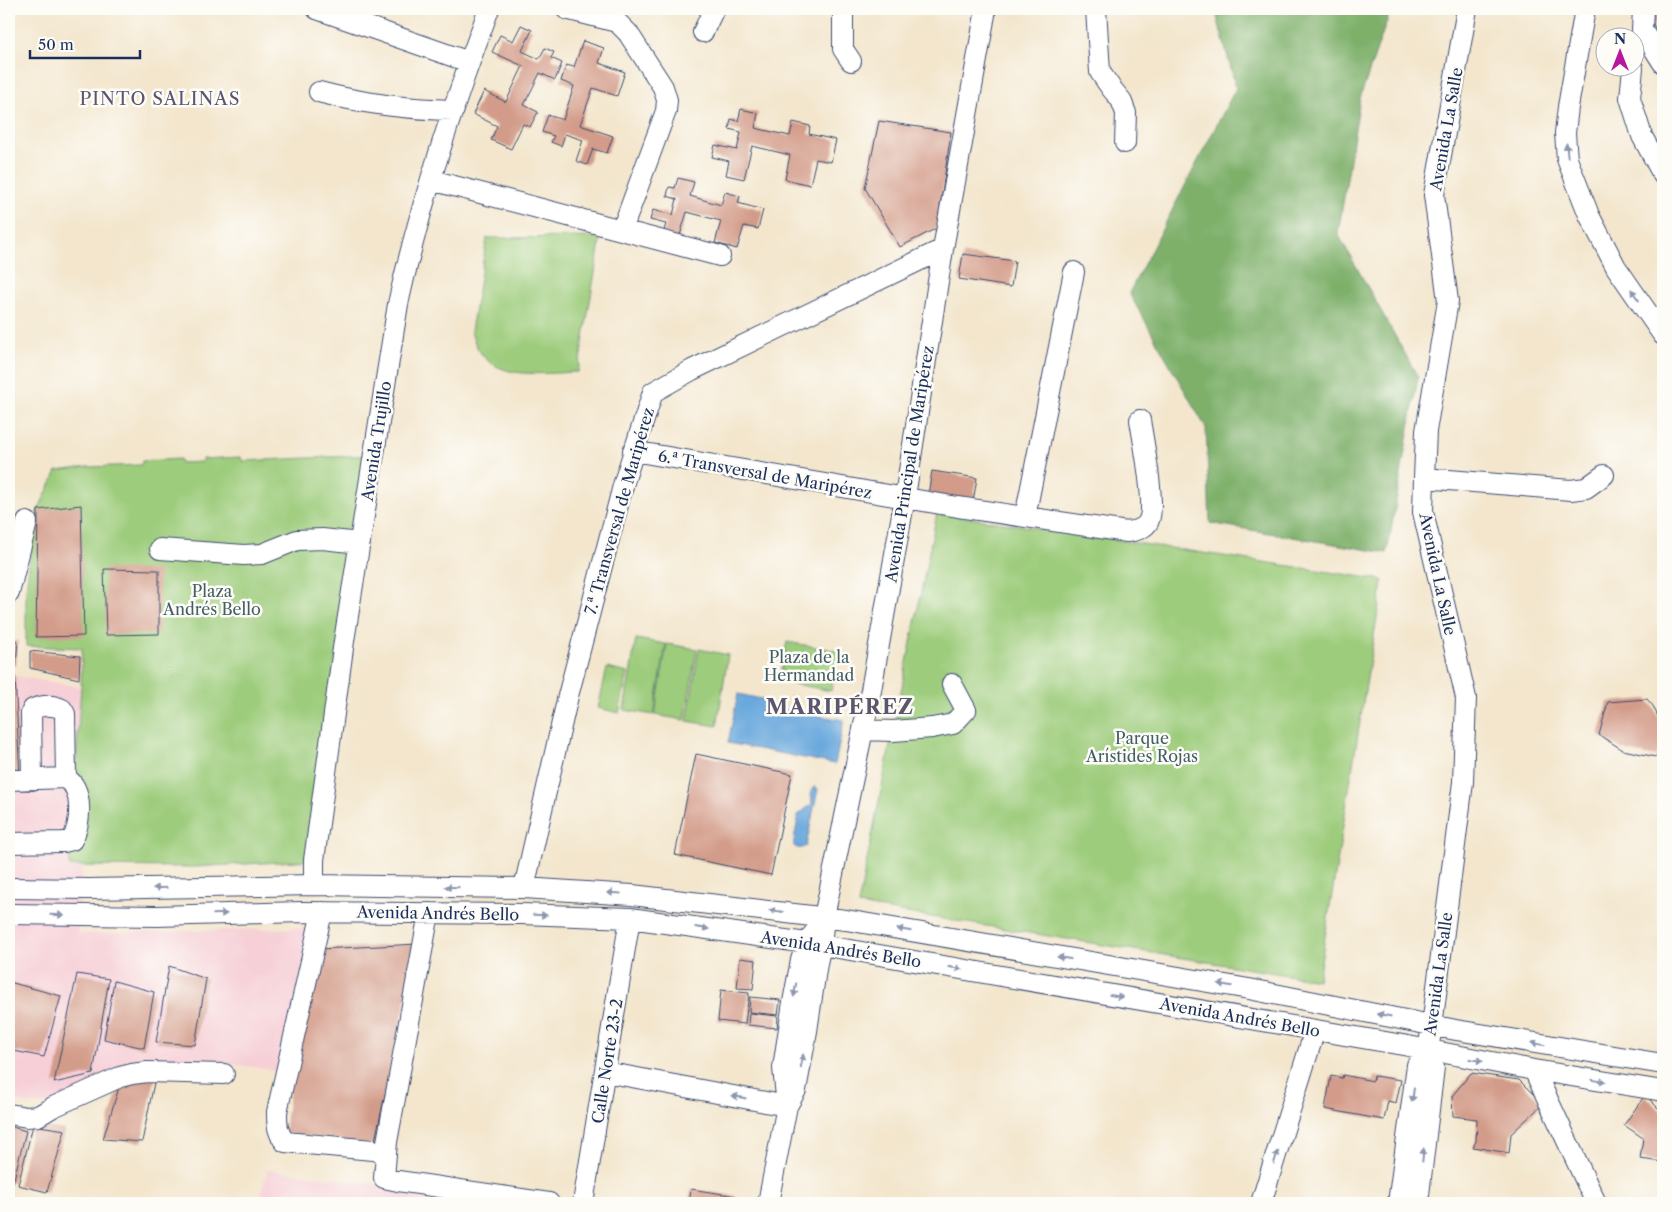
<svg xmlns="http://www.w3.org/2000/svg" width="1672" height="1212" font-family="'Libre Caslon Text',serif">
<rect width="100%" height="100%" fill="#fdfcf7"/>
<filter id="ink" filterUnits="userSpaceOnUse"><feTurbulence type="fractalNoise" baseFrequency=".02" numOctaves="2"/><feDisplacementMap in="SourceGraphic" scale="10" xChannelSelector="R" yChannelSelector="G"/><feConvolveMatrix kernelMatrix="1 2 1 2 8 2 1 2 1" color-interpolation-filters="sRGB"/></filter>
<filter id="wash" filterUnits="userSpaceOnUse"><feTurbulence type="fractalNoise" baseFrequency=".0096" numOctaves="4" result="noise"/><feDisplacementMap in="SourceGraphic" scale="20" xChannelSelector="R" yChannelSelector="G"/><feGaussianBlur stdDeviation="1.12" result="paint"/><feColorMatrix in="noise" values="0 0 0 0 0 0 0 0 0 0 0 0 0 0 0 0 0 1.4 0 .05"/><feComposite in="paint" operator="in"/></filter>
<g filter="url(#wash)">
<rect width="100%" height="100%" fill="#f3e6cd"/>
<path fill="#f6cfd7" d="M9,675L81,687L85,689L82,866L78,934L311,928L280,1071L196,1059H157L131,1062L50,1105L30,1104L9,1099Z
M267,1170L530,1203H259Z"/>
<path fill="#9dcc7b" stroke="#5c7e6c" d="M601,237L578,372C536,373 484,384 471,331L487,238Z
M374,455L314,860L194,867L69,866L81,687L82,648L26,646V589L36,514L57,471L87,467L141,465L142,461L180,459L181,463L202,462V459L241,457L242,461Z
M937,513L1383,580L1318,980L858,905Z
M636,639L666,644L654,715L624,710Z
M787,642L839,651L831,691L779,681Z
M667,644L697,649L685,720L655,715Z
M699,649L728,655L717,726L687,721Z
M607,668L628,673L619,713L598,708Z"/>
<path fill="#7eb06b" stroke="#4c7064" d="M1215,9H1391L1360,98L1338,234L1418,377L1387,553L1210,523L1206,428L1129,293L1236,88Z"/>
<path fill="#6aa9dd" stroke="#426c9e" d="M738,694L766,700L770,708L844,720L835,764L728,743Z
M814,787L818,789L806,846C801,849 798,849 794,846C793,837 798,826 798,815L812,804L811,791Z"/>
<g id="blocks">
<path fill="#d39b89" d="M1653,9H1663V47L1659,40L1653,23Z
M521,25L532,30L522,51L539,59L545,48L554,52L551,58L562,63L555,80L540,73L524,105L538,112L530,127L523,124L511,149L491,140L497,126L473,114L484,91L506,102L523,66L492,52L500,35L513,41Z
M583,41L604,48L599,63L625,72L617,96L593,88L580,125L613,136L607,153L593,149L587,165L576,161L583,140L565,134L561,146L551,142L554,136L542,132L548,115L563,120L574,86L561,81L566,65L574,67Z
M741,109L758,113L755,128L790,136L793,122L810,126L809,134L836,140L831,162L816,159L810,185L785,179L790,155L752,146L744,179L726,175L729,161L712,157L715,145L737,150L741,132L729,129L731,119L738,121Z
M879,121L951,132L937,228L900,247L865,188Z
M678,178L694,182L690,196L721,205L725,192L740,196L738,203L763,210L758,229L744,226L737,249L715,243L721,221L687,212L678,242L662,237L666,224L650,220L653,210L673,215L677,199L667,196L669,187L675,188Z
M963,254L1015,261L1011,287L959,279Z
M932,471L977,478L973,502L928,495Z
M81,505L84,636L36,637L38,510Z
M104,569L159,570V634L106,635Z
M9,641H18L16,666L9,665Z
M30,651L80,656L79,679L30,668Z
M9,676H15L20,779H9Z
M1647,699L1653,706L1663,727V744L1656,757L1623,750L1599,735L1608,702Z
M696,754L792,774L771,875L675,855Z
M418,944L374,1145L284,1133L289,1093L320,949Z
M740,958L756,960L753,989L737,988Z
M169,966L206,979L195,1045L156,1042Z
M77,974L109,979L93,1074L54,1083Z
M114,981L154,992L144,1048L104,1039Z
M9,982L61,996L44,1057L9,1050Z
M721,990L749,993L745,1024L718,1021Z
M750,997L780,1000L778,1015L749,1012Z
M749,1013L778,1016L777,1028L748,1025Z
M1471,1073L1519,1080L1543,1104L1511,1134L1509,1153L1473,1147L1476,1141L1477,1119L1453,1116L1452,1096Z
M1343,1075L1373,1081L1374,1076L1401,1080L1396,1103L1388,1101L1384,1120L1325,1109L1331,1076L1342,1078Z
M155,1078L142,1142L103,1139L121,1081Z
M1645,1095L1663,1113V1162L1640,1159L1643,1138L1624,1125Z
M33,1125L65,1130L47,1192L18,1185Z
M9,1126L26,1131L13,1183L9,1182Z
M691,1189L736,1196L735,1203H689Z"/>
</g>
</g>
<g filter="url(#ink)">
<use href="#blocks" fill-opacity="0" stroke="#3b4a6f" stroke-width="1"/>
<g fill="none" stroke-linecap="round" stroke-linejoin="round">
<defs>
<path id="minor" d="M317,9L469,62
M566,9L617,22L628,33L663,87L667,100L666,111L622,230
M843,9V49L851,61
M1096,9L1100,72L1111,88L1121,100L1126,113L1125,143
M1585,9L1568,107L1565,133L1567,159L1589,215L1616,267L1663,335
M1643,9L1642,30L1663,63
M703,32L714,9
M1633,68L1630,98L1642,136L1663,175
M319,92C364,104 407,109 454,110
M431,180L720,256
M633,451L958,507L1127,532C1135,531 1146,529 1149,520C1156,504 1143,440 1140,420
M1424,478L1571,490L1586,488L1604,475
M1025,517L1074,272
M160,549L244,555L262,554L297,540L322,539L360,543
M9,593L27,522
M863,730L893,731L932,728L953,724L966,710L952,684
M9,780L66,778C84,789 81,824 72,840L64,842L9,843
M32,780L31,713L33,709C43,705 52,704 62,709L65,714L66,778
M314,885V860L344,641L398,304C420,204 453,105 489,9
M9,888L89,889L314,885L524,888L632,895L846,920L1249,989L1456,1030L1663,1064
M524,888L568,696L624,482L653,392L692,370L943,249
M322,912L277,1112C277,1124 277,1132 285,1142L373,1150
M429,913L387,1142L384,1178L398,1181L549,1203
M9,914L157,916L302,912L522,914L630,918L821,945L1403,1045L1534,1070L1663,1091
M1534,1070L1596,1203
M605,1072L787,1106
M787,1106L796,1090L807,1031L817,963L821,945L824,917L870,696L905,497L943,249L986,9
M9,1114L27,1117L38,1116L53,1107L120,1077L132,1074L147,1072L224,1074
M583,1203L630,918
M768,1203L787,1106L783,1068L793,1002L801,960L807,943L814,933
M1261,1203L1315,1030
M1398,1203L1417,1065L1428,1050L1432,1026L1463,782L1466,698L1423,512L1424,478L1426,431L1448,301L1434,195L1467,9
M1418,1203L1434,1067L1428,1050"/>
</defs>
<use href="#minor" stroke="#3b4a6f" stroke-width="22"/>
<use href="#minor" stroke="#fff" stroke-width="20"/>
</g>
<defs><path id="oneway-solid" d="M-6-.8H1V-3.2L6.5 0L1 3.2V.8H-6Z" transform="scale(1.25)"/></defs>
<g fill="#8d97ae">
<use href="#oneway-solid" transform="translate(1567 150) rotate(-95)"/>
<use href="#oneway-solid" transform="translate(1635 295) rotate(-125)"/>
<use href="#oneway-solid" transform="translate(452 887) rotate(-179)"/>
<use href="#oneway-solid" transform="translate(160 888) rotate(179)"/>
<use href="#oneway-solid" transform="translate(614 893) rotate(-176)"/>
<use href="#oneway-solid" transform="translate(776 911) rotate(-173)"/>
<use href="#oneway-solid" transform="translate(220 914) rotate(-2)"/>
<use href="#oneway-solid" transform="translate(57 915) rotate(1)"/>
<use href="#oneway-solid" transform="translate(540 915) rotate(2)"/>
<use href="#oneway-solid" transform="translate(702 928) rotate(8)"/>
<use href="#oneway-solid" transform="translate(904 930) rotate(-170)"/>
<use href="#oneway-solid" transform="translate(1064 958) rotate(-170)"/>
<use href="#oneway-solid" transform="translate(955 968) rotate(10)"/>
<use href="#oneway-solid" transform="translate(1225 985) rotate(-171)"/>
<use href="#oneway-solid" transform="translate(795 990) rotate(100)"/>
<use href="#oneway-solid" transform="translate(1116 996) rotate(10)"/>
<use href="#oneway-solid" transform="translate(1384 1015) rotate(-169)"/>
<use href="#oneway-solid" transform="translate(1538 1044) rotate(-170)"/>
<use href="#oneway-solid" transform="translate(1476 1060) rotate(10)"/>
<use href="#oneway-solid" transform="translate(802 1061) rotate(-79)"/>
<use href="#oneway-solid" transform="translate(1599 1081) rotate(9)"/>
<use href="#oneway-solid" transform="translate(1413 1095) rotate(98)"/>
<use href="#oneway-solid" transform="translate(739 1097) rotate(-169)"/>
<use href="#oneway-solid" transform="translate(1423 1155) rotate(-84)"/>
<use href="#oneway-solid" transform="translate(1276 1157) rotate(-73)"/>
</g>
</g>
<g text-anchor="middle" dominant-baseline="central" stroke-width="5" stroke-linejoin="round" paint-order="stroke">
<g font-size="16" fill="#1b2f5e" stroke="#fdfcf7">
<text transform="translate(1446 129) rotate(-80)">Avenida La Salle</text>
<text transform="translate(376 441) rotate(-81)">Avenida Trujillo</text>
<text transform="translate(909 464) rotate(-81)">Avenida Principal de Maripérez</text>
<text transform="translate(765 474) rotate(10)">6.ª Transversal de Maripérez</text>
<text transform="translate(619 511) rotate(-74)">7.ª Transversal de Maripérez</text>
<text transform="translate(1438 574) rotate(78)">Avenida La Salle</text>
<text transform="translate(438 913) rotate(1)">Avenida Andrés Bello</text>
<text transform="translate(841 949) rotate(9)">Avenida Andrés Bello</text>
<text transform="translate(1438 974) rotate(-82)">Avenida La Salle</text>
<text transform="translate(1240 1017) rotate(10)">Avenida Andrés Bello</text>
<text transform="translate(607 1061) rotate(-81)">Calle Norte 23-2</text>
</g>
<g font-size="16" fill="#425e67" stroke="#fdfcf7">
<text x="212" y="591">Plaza<tspan x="212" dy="18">Andrés Bello</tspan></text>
<text x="809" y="657">Plaza de la<tspan x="809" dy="18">Hermandad</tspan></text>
<text x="1142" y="738">Parque<tspan x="1142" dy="18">Arístides Rojas</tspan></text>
</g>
<g font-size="18" letter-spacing="1" fill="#5b556d" stroke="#fdfcf7">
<text x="160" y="99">PINTO SALINAS</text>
</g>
<g font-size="21" font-weight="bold" letter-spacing="1" fill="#5b556d" stroke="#fdfcf7">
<text x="840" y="706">MARIPÉREZ</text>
</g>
</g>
<rect width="1672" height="1212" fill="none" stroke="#fdfcf7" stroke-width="30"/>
<g transform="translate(1620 52)"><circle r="24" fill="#fdfcf7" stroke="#a3aaba"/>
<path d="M0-4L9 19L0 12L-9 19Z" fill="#b5179e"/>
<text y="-8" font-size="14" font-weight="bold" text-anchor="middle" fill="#1b2f5e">N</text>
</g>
<path d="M30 50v8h110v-8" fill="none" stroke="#1b2f5e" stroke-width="2.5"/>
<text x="38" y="50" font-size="15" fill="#1b2f5e" stroke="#fdfcf7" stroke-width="4" paint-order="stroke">50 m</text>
</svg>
